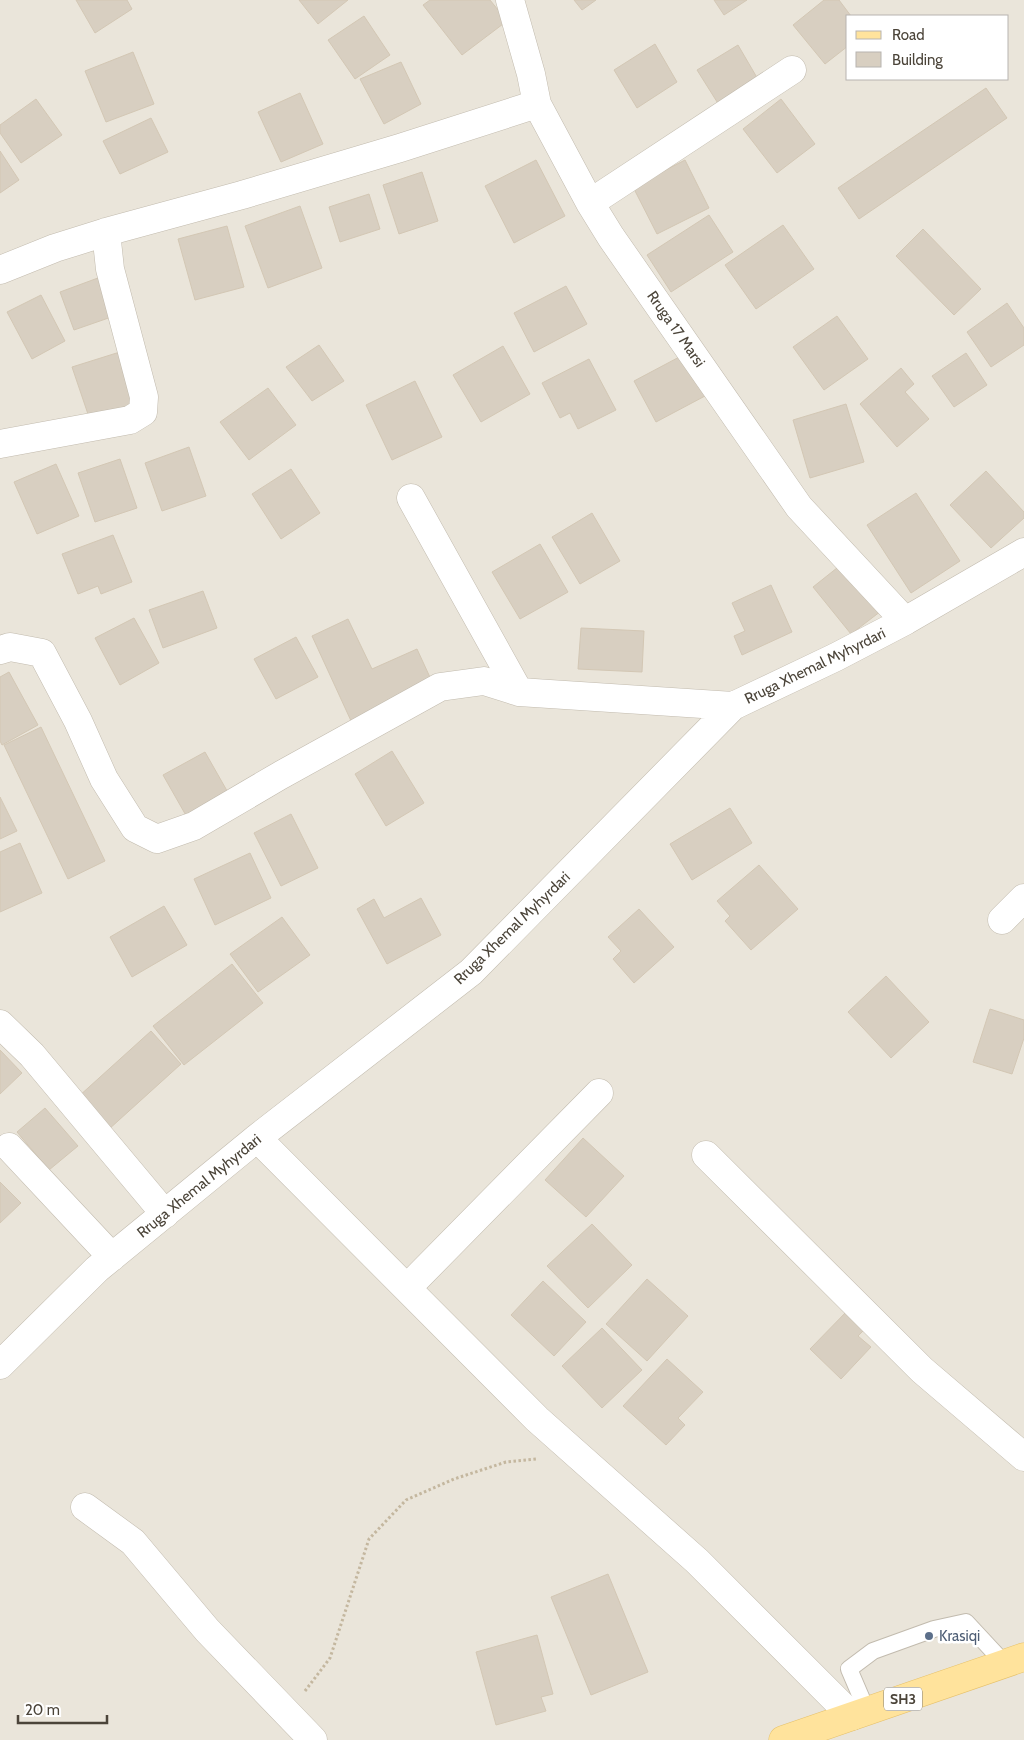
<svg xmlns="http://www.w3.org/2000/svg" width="1024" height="1740" font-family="Cabin,sans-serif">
<rect width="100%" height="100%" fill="#f6f3ec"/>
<path fill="#eae5da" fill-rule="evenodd" d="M0,0H1024V1740H0ZM848,16H1008V79H848Z"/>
<path fill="#d8cfc1" stroke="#d3c7b4" d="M76,0H127L132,9L95,33Z
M299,0H348L318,24Z
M430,0H490L507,21L462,55L423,5Z
M574,0H596L582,10Z
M714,0H747L724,15Z
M824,0H839L851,16H848V46L825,64L793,25Z
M364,16L390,55L355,79L328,40Z
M655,44L677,82L637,108L614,70Z
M738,45L759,81L719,105L697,70Z
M133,52L154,104L106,122L85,71Z
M401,62L421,104L384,124L360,79Z
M986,88L1007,118L859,219L838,188Z
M300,93L323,144L281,162L258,112Z
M36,99L62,135L21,163L0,133V125Z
M781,99L815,144L777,173L743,129Z
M151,118L168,152L120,174L103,141Z
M0,151L19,180L0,193Z
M536,160L565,216L514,243L485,186Z
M685,160L709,208L657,234L633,187Z
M422,172L438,221L399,234L383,185Z
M369,194L380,229L340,242L329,207Z
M300,206L322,268L268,288L245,226Z
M709,215L733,252L671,292L647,255Z
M783,225L814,269L756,309L725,265Z
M227,226L244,287L195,300L178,239Z
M923,229L981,289L954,315L896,256Z
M106,275L120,314L74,330L60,292Z
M566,286L587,324L534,352L514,313Z
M41,295L65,341L32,359L7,312Z
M1007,303L1024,328V345L991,367L967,332Z
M837,316L868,359L824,390L793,347Z
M319,345L344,381L312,401L286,367Z
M503,346L530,394L481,422L453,375Z
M123,351L141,407L91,423L72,367Z
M966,353L987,385L954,407L932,376Z
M683,355L705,396L656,422L634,381Z
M589,359L616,410L578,429L570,413L560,418L542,383Z
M901,368L914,384L905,392L929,419L897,447L860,404Z
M415,381L442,437L392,460L366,405Z
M268,388L296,425L249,460L220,422Z
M846,404L864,462L810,478L793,420Z
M189,447L206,496L162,511L145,463Z
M120,459L137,508L95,522L78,473Z
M56,464L79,516L37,534L14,482Z
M291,469L320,513L281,539L252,494Z
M986,471L1024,512V518L991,548L950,505Z
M916,493L960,561L911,593L867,525Z
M592,513L620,561L580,584L552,537Z
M113,535L132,582L101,594L98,586L78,594L62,554Z
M540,544L568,592L520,619L492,572Z
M847,560L885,608L851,634L813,587Z
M771,585L792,632L742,655L734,636L745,631L732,603Z
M203,591L217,628L163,648L149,610Z
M134,618L159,663L120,685L95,638Z
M348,619L372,669L417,649L434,686L352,723L312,636Z
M581,628L644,631L642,672L578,669Z
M296,637L318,677L276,699L254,659Z
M9,672L38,725L2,745L0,741V677Z
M41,727L105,861L68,879L4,745Z
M392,751L424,803L386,826L355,774Z
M205,752L230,796L188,819L163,775Z
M0,797L17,831L0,839Z
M730,808L752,843L692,880L670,844Z
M291,814L318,868L281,886L254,833Z
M20,843L42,893L0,912V852Z
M250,853L271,898L215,925L194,879Z
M759,865L798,909L751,950L725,921L730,916L717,901Z
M421,898L441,935L387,964L357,909L374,899L384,918Z
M164,906L187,945L132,977L110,937Z
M639,909L674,947L634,983L613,959L621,951L608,937Z
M282,917L310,955L258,992L230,954Z
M232,964L263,1003L184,1065L153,1026Z
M886,976L929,1022L891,1058L848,1012Z
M990,1009L1024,1020V1038L1012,1074L973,1062Z
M151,1031L181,1064L108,1130L78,1097Z
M0,1050L22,1073L0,1094Z
M45,1108L78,1146L49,1170L17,1132Z
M583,1138L624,1176L586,1217L545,1180Z
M0,1182L21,1203L0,1223Z
M592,1224L632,1265L588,1308L547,1266Z
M647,1279L688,1316L647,1361L606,1324Z
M543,1281L586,1322L554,1356L511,1315Z
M849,1309L868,1326L858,1336L871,1347L841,1379L810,1349Z
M602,1328L642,1370L602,1408L562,1366Z
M667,1359L703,1392L678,1418L685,1425L666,1445L623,1406Z
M608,1574L648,1672L591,1695L551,1597Z
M537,1635L553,1694L541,1697L546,1711L496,1725L476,1652Z"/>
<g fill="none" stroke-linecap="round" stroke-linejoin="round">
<defs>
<path id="service" d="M867,1711L849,1669L873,1651L934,1629L966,1622L1005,1664"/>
<path id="minor" d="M510,0L531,74L537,104L590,203L611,237L799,507L905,621
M590,203L792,70
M0,270L55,248L106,232L242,195L400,148L537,104
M0,444L130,420L143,412L144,397L110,269L106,232
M411,498L519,692
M0,650L10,647L42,653L78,721L104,779L135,828L157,839L194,826L281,775L440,687L484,681L519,692L733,706
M1002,920L1024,898
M0,1024L32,1055L165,1214
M257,1138L537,1419L697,1561L852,1716
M9,1147L112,1257
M706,1155L922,1370L1024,1457
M407,1288L599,1093
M0,1365L97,1269L257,1138L471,972L733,706L836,657L905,621L1024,552
M85,1507L133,1542L207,1630L313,1740"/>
<path id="primary" d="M783,1740L1024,1657"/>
</defs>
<use href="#service" stroke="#c2bbae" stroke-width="18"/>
<use href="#minor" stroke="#c2bbae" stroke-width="29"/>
<use href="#primary" stroke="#e6c16a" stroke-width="29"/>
<path stroke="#c4b79f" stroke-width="3" stroke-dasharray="2.5 2.5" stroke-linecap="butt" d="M305,1691L330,1658L369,1539L406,1500L454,1479L506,1462L537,1459"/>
<use href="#service" stroke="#fff" stroke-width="16"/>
<use href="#minor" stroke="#fff" stroke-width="28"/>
<use href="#primary" stroke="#ffe39c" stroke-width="28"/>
</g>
<circle fill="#5c6f8a" stroke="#fff" stroke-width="2" cx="929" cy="1636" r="5"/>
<g text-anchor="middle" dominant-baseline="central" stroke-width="5" stroke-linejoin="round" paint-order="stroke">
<rect fill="#fff" stroke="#817c74" stroke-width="1" x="884" y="1687.5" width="38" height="23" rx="4"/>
<g font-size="14" font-weight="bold" fill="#4b4439">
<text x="903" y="1699">SH3</text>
</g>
<g font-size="15" fill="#4b4439" stroke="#fff">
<text transform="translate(676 329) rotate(55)">Rruga 17 Marsi</text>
<text transform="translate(815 666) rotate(-26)">Rruga Xhemal Myhyrdari</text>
<text transform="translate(512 928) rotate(-44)">Rruga Xhemal Myhyrdari</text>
<text transform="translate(199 1186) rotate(-39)">Rruga Xhemal Myhyrdari</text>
</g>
<g font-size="15" fill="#4e5e75" stroke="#fff" text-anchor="start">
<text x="939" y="1636">Krasiqi</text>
</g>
</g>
<rect x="846" y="15" width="162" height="65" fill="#ffffff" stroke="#b7b4b0"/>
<rect x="856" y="31" width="25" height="8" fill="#ffe39c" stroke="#b7b4b0"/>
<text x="892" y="40" font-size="15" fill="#4b4439">Road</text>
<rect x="856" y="52" width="25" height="15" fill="#d8cfc1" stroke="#b7b4b0"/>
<text x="892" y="65" font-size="15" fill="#4b4439">Building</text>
<path d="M18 1715v8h89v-8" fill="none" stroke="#4b4439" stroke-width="2.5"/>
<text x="25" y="1715" font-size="15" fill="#4b4439" stroke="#ffffff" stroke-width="4" paint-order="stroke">20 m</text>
</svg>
